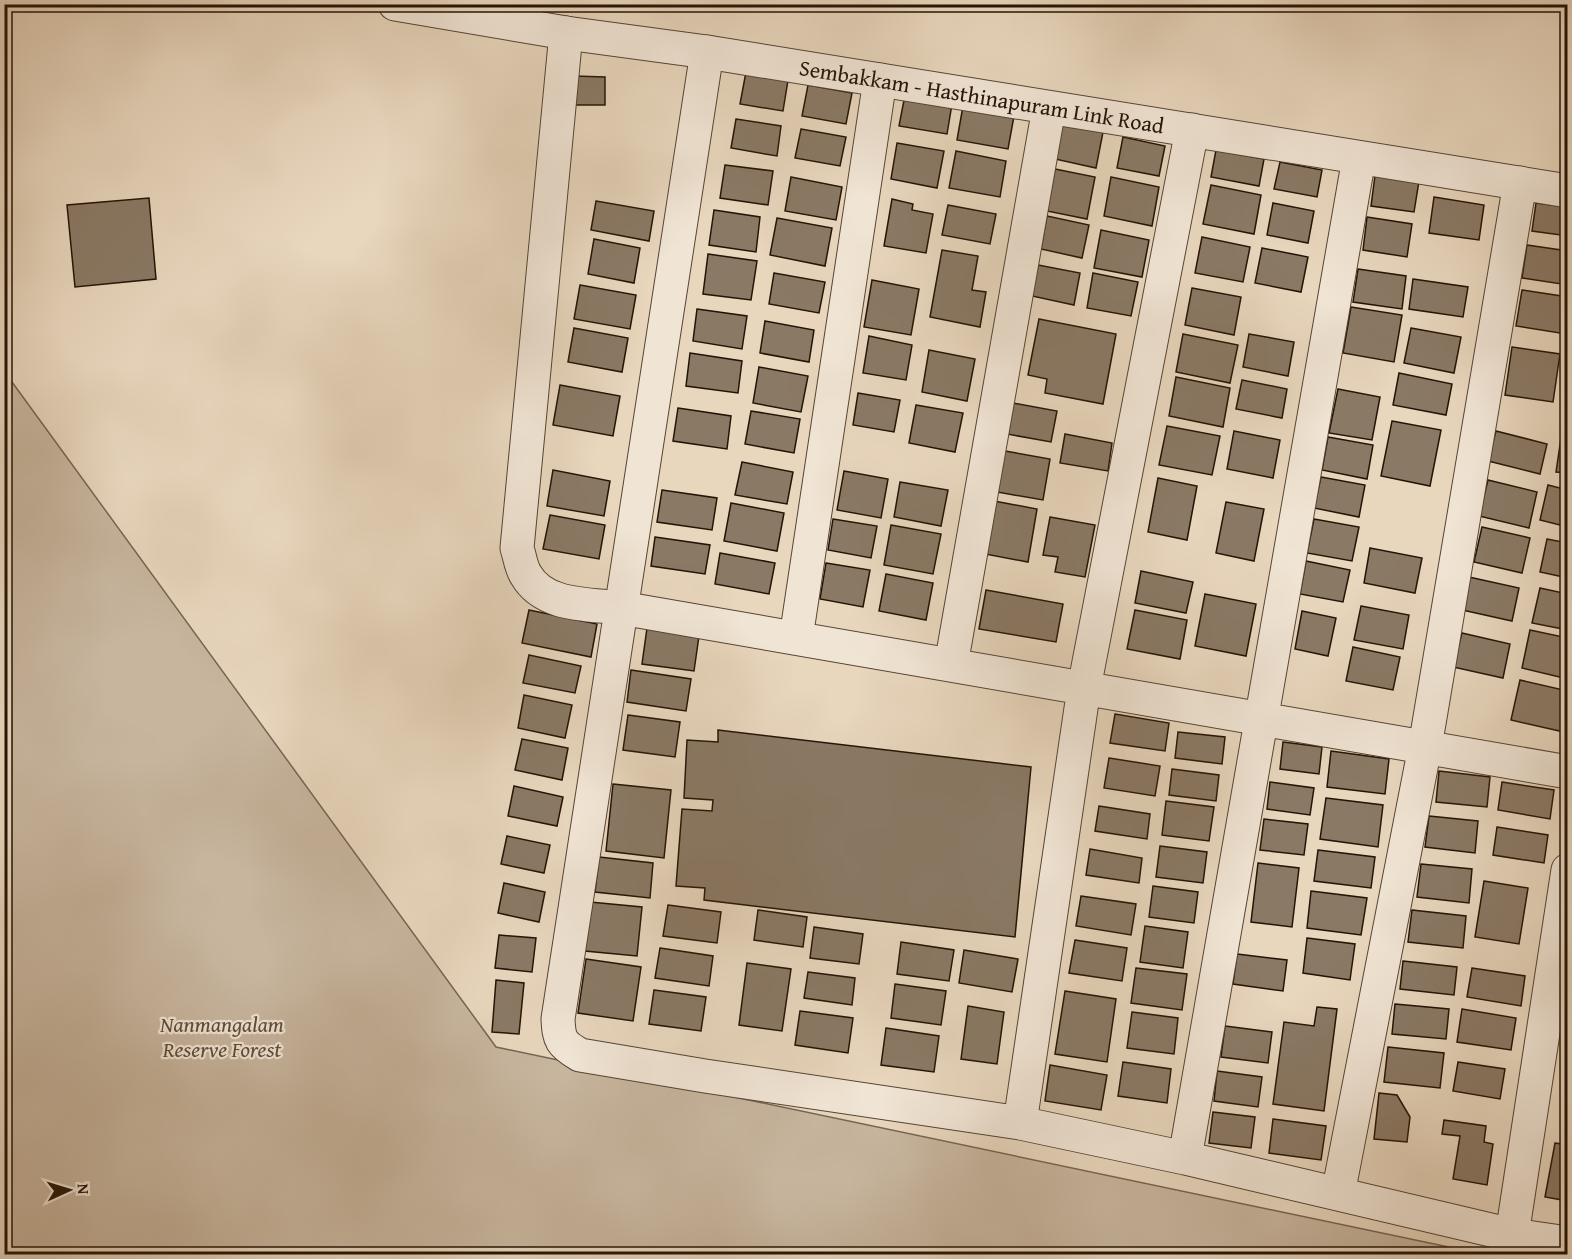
<svg xmlns="http://www.w3.org/2000/svg" width="1572" height="1259" font-family="'Gentium Book Plus',serif">
<rect width="100%" height="100%" fill="#e8d6bd"/>
<filter id="stains"><feTurbulence type="fractalNoise" baseFrequency=".00333" numOctaves="4"/><feColorMatrix values="0 0 0 0 .2 0 0 0 0 .09 0 0 0 0 .02 0 0 0 .5 -.17"/></filter>
<radialGradient id="worn" r=".72"><stop offset=".6" stop-color="#630" stop-opacity="0"/><stop offset="1" stop-color="#630" stop-opacity=".3"/></radialGradient>
<path fill="#c7b59e" stroke="#766452" stroke-width="1.5" d="M4,371L496,1047L1482,1254H5Z"/>
<path fill="#8a7965" stroke="#241406" stroke-width="1.5" d="M746,72L788,80L783,111L740,104Z
M574,76L605,77V105H573Z
M808,85L852,93L846,124L802,116Z
M905,95L952,104L947,134L899,126Z
M963,106L1014,116L1008,149L957,140Z
M736,119L781,126L777,156L731,148Z
M1061,124L1103,132L1096,168L1055,159Z
M801,129L846,137L840,166L795,158Z
M1123,137L1165,146L1159,176L1117,168Z
M897,143L944,151L937,188L891,179Z
M1216,150L1264,159L1259,186L1211,177Z
M956,151L1006,161L1000,197L949,188Z
M1280,162L1322,170L1317,197L1274,189Z
M725,165L773,171L768,205L720,198Z
M1376,168L1420,175L1414,212L1371,206Z
M1055,169L1095,177L1087,219L1047,211Z
M791,177L842,187L836,220L785,211Z
M1111,177L1159,187L1152,226L1104,216Z
M1211,185L1261,195L1254,234L1203,224Z
M1434,197L1484,205L1479,240L1429,233Z
M149,198L156,279L75,287L67,205Z
M892,199L913,204L912,210L933,214L926,253L884,246Z
M596,201L654,211L649,241L591,230Z
M1273,203L1314,211L1308,243L1267,235Z
M1536,203L1568,207V236L1532,231Z
M948,205L996,214L990,244L942,235Z
M714,210L760,217L756,252L709,245Z
M1047,216L1089,225L1082,258L1041,249Z
M1367,217L1412,224L1407,257L1363,250Z
M777,218L832,228L825,266L770,255Z
M1101,230L1149,240L1142,277L1094,268Z
M1202,237L1250,247L1243,282L1195,273Z
M594,239L640,248L634,283L588,274Z
M1527,245L1568,251V285L1522,278Z
M1262,248L1308,257L1301,292L1255,283Z
M942,250L978,256L972,290L986,292L980,327L930,317Z
M708,254L757,261L751,300L703,294Z
M1038,265L1080,273L1074,305L1032,296Z
M1358,269L1406,276L1402,309L1353,302Z
M774,273L825,282L819,313L769,304Z
M1093,273L1138,282L1131,316L1087,308Z
M1413,279L1468,287L1463,317L1409,309Z
M872,280L919,289L911,335L864,327Z
M580,285L636,295L630,329L574,319Z
M1192,288L1241,297L1234,335L1185,325Z
M1522,290L1568,297L1566,334L1516,326Z
M1351,307L1402,315L1394,362L1343,353Z
M697,309L747,316L742,349L693,341Z
M1039,319L1116,334L1103,404L1045,393L1047,379L1028,375Z
M765,321L814,330L809,362L760,353Z
M574,328L628,338L622,372L568,362Z
M1411,328L1461,337L1454,373L1404,363Z
M1183,334L1238,345L1230,383L1176,372Z
M1249,334L1294,342L1288,376L1243,367Z
M869,336L912,345L906,380L863,373Z
M1512,347L1560,354L1553,402L1505,395Z
M929,350L975,359L967,401L922,392Z
M690,353L742,361L738,393L686,386Z
M759,367L808,376L801,412L753,403Z
M1399,373L1452,384L1446,415L1393,405Z
M1176,377L1230,388L1223,427L1169,416Z
M1242,380L1287,389L1282,418L1236,409Z
M560,385L620,396L613,436L553,425Z
M1338,389L1380,397L1372,440L1329,433Z
M858,393L900,400L894,432L853,425Z
M1013,403L1057,411L1051,442L1007,434Z
M1566,404L1568,405V473L1556,472Z
M916,405L963,413L955,452L909,443Z
M678,408L731,416L727,449L673,441Z
M751,411L800,419L794,453L745,444Z
M1392,421L1441,430L1430,486L1381,476Z
M1167,426L1220,436L1212,475L1159,465Z
M1234,431L1280,440L1273,478L1227,469Z
M1496,431L1547,444L1540,474L1488,461Z
M1065,434L1112,443L1108,471L1060,463Z
M1328,437L1373,445L1367,479L1322,470Z
M1005,451L1050,459L1043,500L997,492Z
M742,462L793,472L787,504L735,495Z
M553,470L610,481L604,516L547,506Z
M844,471L888,479L881,518L837,510Z
M1321,477L1365,485L1359,517L1314,508Z
M1158,478L1197,486L1187,540L1148,532Z
M1488,480L1537,492L1529,528L1479,516Z
M900,482L948,490L941,526L894,517Z
M1548,485L1568,490V527L1540,520Z
M662,490L717,498L712,530L657,522Z
M994,501L1037,509L1028,562L985,554Z
M1226,502L1264,509L1254,561L1216,553Z
M731,503L784,513L777,551L724,541Z
M550,515L605,525L599,559L543,549Z
M1050,517L1095,525L1085,577L1055,572L1058,557L1043,555Z
M833,519L877,526L871,558L828,550Z
M1314,519L1359,527L1352,561L1307,553Z
M891,525L941,534L933,574L884,565Z
M1482,527L1530,538L1522,573L1474,562Z
M655,537L710,545L705,574L651,566Z
M1547,539L1568,543V578L1540,572Z
M1370,548L1422,558L1415,593L1364,583Z
M720,553L775,563L769,594L715,584Z
M1306,561L1350,570L1343,602L1300,594Z
M826,563L870,570L863,607L820,599Z
M1141,571L1193,582L1186,613L1135,603Z
M886,574L933,583L926,620L879,611Z
M1469,577L1519,588L1512,621L1462,610Z
M1540,588L1568,594V630L1532,623Z
M986,590L1063,604L1056,642L979,629Z
M1205,594L1256,604L1246,656L1195,646Z
M1361,606L1409,615L1403,649L1354,640Z
M529,610L597,624L591,657L522,643Z
M1135,610L1187,620L1180,659L1127,649Z
M1302,611L1336,618L1328,656L1295,649Z
M647,628L699,636L694,671L642,664Z
M1530,630L1568,638V679L1522,668Z
M1462,633L1510,644L1503,678L1453,667Z
M1353,647L1400,657L1393,690L1346,681Z
M529,655L581,666L575,693L523,683Z
M631,670L691,679L686,711L627,702Z
M1520,680L1568,691V716L1564,732L1511,720Z
M524,695L572,705L565,738L518,728Z
M1115,714L1169,723L1165,751L1110,743Z
M628,715L680,722L675,757L623,750Z
M718,730L1031,767L1015,937L704,900L705,888L676,886L682,809L712,811L713,800L684,798L687,740L718,742Z
M1178,732L1225,737L1222,764L1175,758Z
M522,739L568,748L562,780L515,770Z
M1283,742L1322,747L1319,774L1280,769Z
M1331,751L1389,759L1385,794L1327,787Z
M1109,758L1160,766L1155,796L1104,788Z
M1172,769L1219,775L1216,801L1169,795Z
M1439,771L1490,777L1487,807L1436,802Z
M1270,782L1314,788L1310,815L1267,809Z
M1502,782L1554,790L1550,819L1498,810Z
M613,784L671,790L664,858L606,851Z
M514,786L563,797L557,826L508,816Z
M1326,798L1383,805L1378,847L1320,839Z
M1166,801L1214,807L1209,841L1162,835Z
M1099,806L1150,814L1147,839L1095,831Z
M1429,816L1478,821L1475,853L1425,847Z
M1264,819L1308,824L1304,855L1260,850Z
M1497,827L1548,835L1544,863L1493,855Z
M507,836L550,845L544,873L501,864Z
M1160,846L1207,852L1203,883L1156,877Z
M1090,849L1142,858L1139,883L1086,875Z
M1318,850L1375,857L1371,888L1314,881Z
M599,857L653,863L650,898L595,892Z
M1258,863L1299,868L1292,927L1251,922Z
M1421,864L1472,869L1469,903L1417,897Z
M1484,881L1528,888L1519,944L1475,937Z
M504,883L545,892L539,922L498,913Z
M1153,886L1198,892L1194,923L1149,917Z
M1311,891L1367,898L1361,935L1307,928Z
M1081,896L1136,904L1131,935L1076,926Z
M590,902L642,907L637,956L585,951Z
M668,905L721,912L717,943L663,936Z
M758,910L807,917L803,947L754,940Z
M1412,910L1466,916L1463,948L1408,942Z
M1145,926L1188,932L1183,968L1140,962Z
M814,927L863,934L859,964L810,958Z
M499,935L536,938L532,972L495,968Z
M1307,938L1355,944L1350,980L1303,973Z
M1075,940L1127,948L1122,981L1069,973Z
M901,942L954,950L949,981L897,974Z
M660,948L713,956L709,986L655,978Z
M964,950L1018,959L1012,992L959,983Z
M1237,954L1287,960L1283,991L1233,984Z
M586,959L641,967L633,1021L578,1013Z
M1403,961L1457,967L1454,995L1400,989Z
M747,963L791,969L782,1031L739,1025Z
M1136,968L1187,974L1182,1010L1131,1003Z
M1472,968L1525,976L1521,1006L1467,997Z
M808,972L855,978L852,1005L804,998Z
M496,980L524,983L519,1034L492,1032Z
M895,984L946,991L941,1025L891,1018Z
M654,990L706,997L701,1031L649,1024Z
M1065,991L1116,999L1107,1062L1055,1054Z
M1395,1004L1449,1009L1446,1039L1392,1034Z
M968,1006L1004,1012L997,1064L961,1059Z
M1317,1007L1337,1009L1324,1111L1273,1104L1284,1022L1314,1026Z
M1462,1009L1516,1018L1511,1050L1457,1042Z
M800,1011L853,1018L848,1053L795,1045Z
M1132,1012L1178,1018L1174,1054L1127,1048Z
M1225,1026L1272,1032L1268,1063L1221,1057Z
M886,1028L939,1036L934,1072L881,1065Z
M1388,1047L1444,1053L1440,1088L1384,1082Z
M1123,1062L1171,1069L1167,1103L1118,1096Z
M1458,1062L1505,1069L1500,1099L1453,1091Z
M1050,1065L1107,1075L1101,1110L1045,1101Z
M1217,1071L1262,1077L1258,1107L1214,1101Z
M1568,1083V1107L1564,1106Z
M1379,1093L1397,1095L1410,1117L1407,1142L1374,1139Z
M1213,1112L1255,1117L1251,1148L1209,1143Z
M1273,1119L1326,1126L1321,1160L1269,1153Z
M1444,1120L1486,1126L1484,1142L1493,1144L1487,1185L1453,1179L1460,1136L1442,1134Z
M1555,1143L1568,1145V1201L1545,1197Z"/>
<g fill="none" stroke-linecap="round" stroke-linejoin="round">
<defs>
<path id="minor" d="M566,33L517,548C520,557 521,568 526,575C544,607 589,604 621,608L1568,772
M707,52L558,1019C559,1040 561,1044 580,1055L705,1076L1020,1123L1185,1158L1512,1235L1568,1243
M796,638L880,80
M951,665L1049,108
M1020,1123L1084,688L1192,130
M1185,1158L1359,158
M1338,1194L1425,747L1520,183
M1512,1235L1568,870"/>
<g id="tertiary">
<path id="s1" d="M395,4L566,33L707,52L1568,191"/>
</g>
</defs>
<use href="#minor" stroke="#554434" stroke-width="35"/>
<use href="#tertiary" stroke="#554434" stroke-width="35"/>
<use href="#minor" stroke="#f0e4d4" stroke-width="33"/>
<use href="#tertiary" stroke="#f0e4d4" stroke-width="33"/>
</g>
<g text-anchor="middle" dominant-baseline="central" stroke-width="4.5" stroke-linejoin="round" paint-order="stroke">
<g font-size="22" fill="#241406" stroke="#f0e4d4">
<text stroke="none"><textPath href="#s1" startOffset="594">Sembakkam - Hasthinapuram Link Road</textPath></text>
</g>
<g font-size="22" font-style="italic" fill="#5d4c3b" stroke="#f0e4d4">
<text x="222" y="1024">Nanmangalam<tspan x="222" dy="25">Reserve Forest</tspan></text>
</g>
</g>
<rect width="1572" height="1259" fill="none" stroke="#e8d6bd" stroke-width="24"/>
<rect x="6" y="6" width="1560" height="1247" fill="none" stroke="#241406" stroke-width="3"/>
<rect x="12" y="12" width="1548" height="1235" fill="none" stroke="#241406" stroke-width="1.5"/>
<g transform="translate(69 1190) rotate(86)" stroke="#f0e4d4" stroke-width="4.5" paint-order="stroke">
<path d="M0-4.5L10 22L0 15L-10 22Z" fill="#241406"/>
<text y="-9" font-size="16" font-weight="bold" text-anchor="middle" fill="#241406">N</text>
</g>
<rect width="100%" height="100%" filter="url(#stains)"/>
<rect width="100%" height="100%" fill="url(#worn)"/>
</svg>
